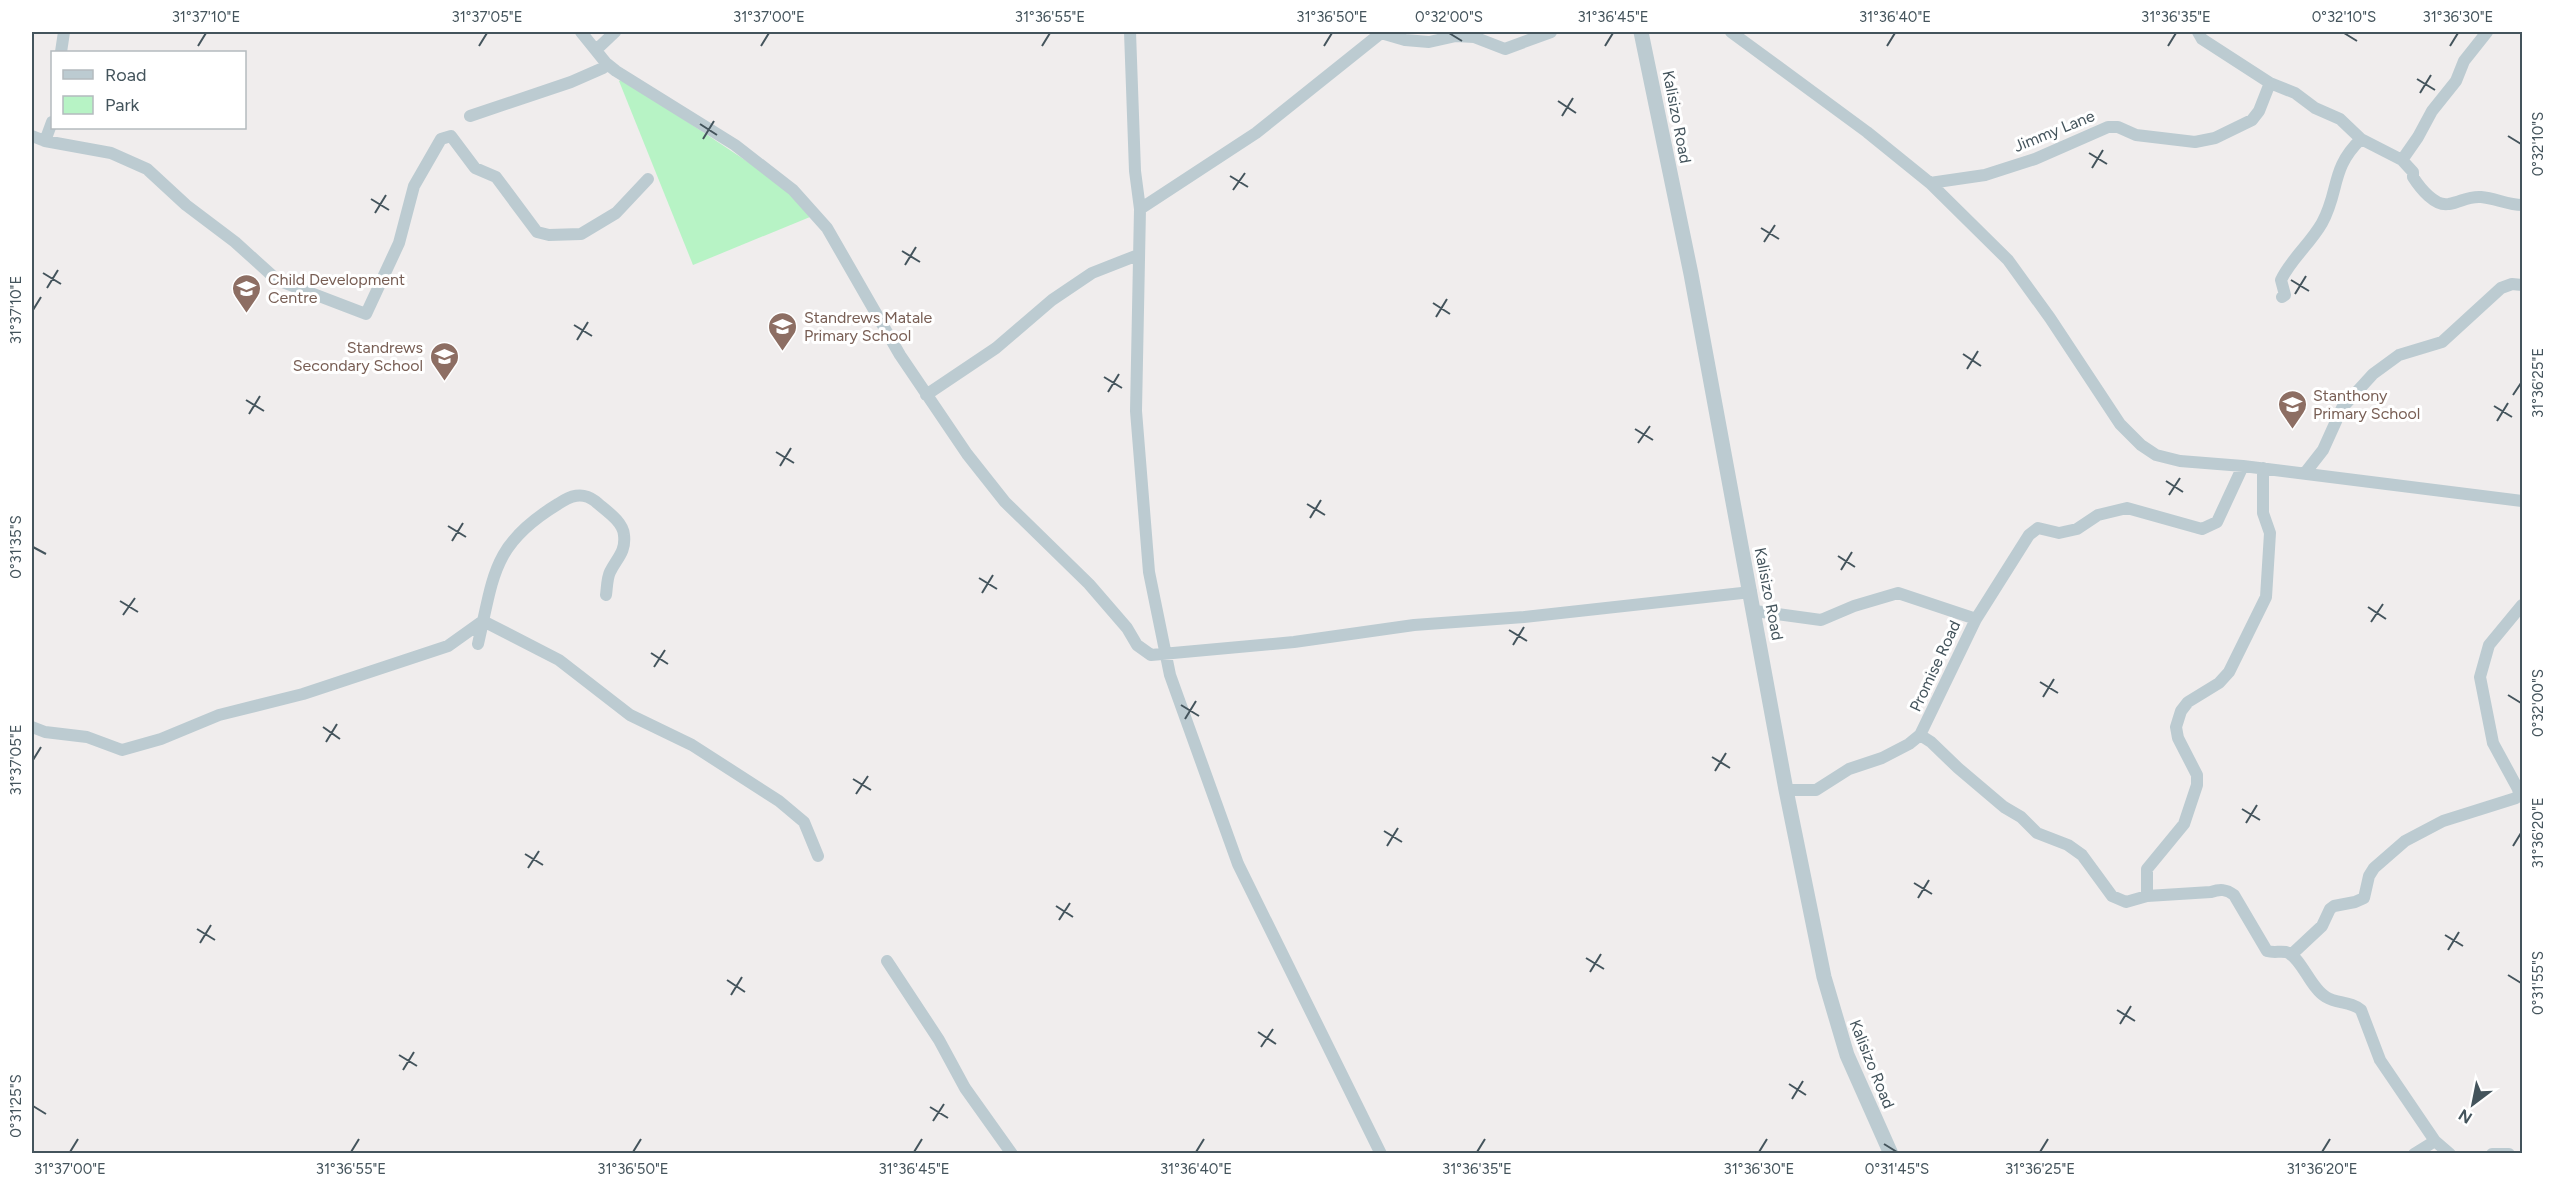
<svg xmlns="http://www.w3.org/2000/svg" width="2554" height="1185" font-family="Figtree,sans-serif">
<rect width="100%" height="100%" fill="#f0eded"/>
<path fill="#b7f3c5" d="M623,79L763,172L792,195L810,217L693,265L619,81Z"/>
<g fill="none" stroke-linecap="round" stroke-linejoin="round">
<path stroke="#bccbd1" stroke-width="12" d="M581,32L606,63L616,71L735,145L793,190L827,228L900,355L967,454L1005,502L1089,584L1127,628L1137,645L1151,655L1294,642L1414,625L1524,617L1751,592
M1130,32L1135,171L1140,209L1136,411L1149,572L1170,675L1238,864L1381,1154
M1731,32L1867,132L1930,183L2008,260L2050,318L2120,424L2141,445L2156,455L2180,461L2243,466L2522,501
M2198,32L2202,39L2270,83L2295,93L2315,108L2340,119L2361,139
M596,50L615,32
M61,52L64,32
M470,116L571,82L603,68
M32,136L45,141L52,122
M45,141L111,153L147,169L186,205L235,242L277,280L366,314L399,243L414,186L441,139L451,136L475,168L496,177L537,232L549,235L581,234L616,213L648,179
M2402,160L2413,172V177C2420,188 2435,207 2449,204C2461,202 2468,196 2481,197C2495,198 2508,205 2522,205
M1930,183L1985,175L2035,159L2108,127H2118L2136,135L2195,142L2215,138L2252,120L2259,111L2270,83
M1140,209L1256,133L1381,33L1405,40L1429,42L1456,36L1474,37L1505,49L1551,32
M2282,297L2285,295L2281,280C2291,259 2310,244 2322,223C2340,190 2330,169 2361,139L2402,160L2418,137L2432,111L2456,81L2464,61L2487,32
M926,395L996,348L1052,300L1092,273L1138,255
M2305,473L2323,450L2342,408L2373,374L2399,355L2442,342L2501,288L2512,284L2522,285
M1755,611L1821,620L1854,606L1898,593L1976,619L1920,735
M1976,619L2029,535L2038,528L2059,533L2077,529L2098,515L2127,508L2202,529L2217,522L2243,466
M478,644C494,575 492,544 558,504C570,496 582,491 595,501C605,510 623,521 624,535C626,552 617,558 610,572C607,578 607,588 606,595
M32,727L45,732L87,737L122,750L161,739L219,715L303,694L448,646L483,621L559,660L630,715L692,745L779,801L804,822L818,856
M1786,790H1816L1849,769L1882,758L1909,744L1920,735L1931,742L1958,768L2004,807L2021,817L2037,833L2068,845L2082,855L2112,896L2126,902L2147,896L2211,892C2220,889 2226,889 2234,895L2267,951C2274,953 2279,951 2286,952C2301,956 2310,988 2326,997C2337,1004 2351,1001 2361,1010L2380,1060L2435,1141L2414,1154
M2147,896V869L2184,824L2197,785V775L2178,738L2176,727L2181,711L2188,702L2219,683L2229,672L2266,597L2270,533L2263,513V468
M2291,955L2322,926L2330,909L2334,906L2355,902L2364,898L2369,876L2374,868L2405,841L2443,821L2516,798L2519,794L2518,789L2493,743L2480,677L2489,645L2522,605
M887,961L939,1040L965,1088L1012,1154
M2435,1141L2450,1154
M2492,1154H2509"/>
<path stroke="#bccbd1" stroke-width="15" d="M1641,32L1691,274L1786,790L1824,977L1847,1055L1891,1154"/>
</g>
<path fill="none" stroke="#44545c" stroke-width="2" d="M1449,33L1462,41M2344,33L2357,41M198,46L206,33M479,46L487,33M761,46L769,33M1042,46L1050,33M1324,46L1332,33M1605,46L1613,33M1887,46L1895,33M2168,46L2176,33M2450,46L2458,33M2417,79L2435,90M2420,93L2431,75M1558,101L1576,113M1562,116L1573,98M700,124L717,135M2508,136L2521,144M703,139L714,121M2089,153L2107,164M2092,168L2103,150M1230,176L1248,187M1233,190L1245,173M371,199L389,210M375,213L386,195M1761,228L1779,239M1764,242L1775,225M902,251L920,262M905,265L916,247M43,273L61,284M2291,280L2309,291M47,288L58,270M2295,294L2306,276M1433,303L1450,314M33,310L41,297M1436,317L1447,299M574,325L592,336M577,340L588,322M1963,354L1981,366M1967,369L1978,351M1104,377L1122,388M1108,392L1119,374M2513,395L2521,383M246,400L264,411M2494,406L2512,417M249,414L260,396M2497,421L2508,403M1635,429L1653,440M1638,443L1650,426M776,452L794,463M780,466L791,448M2166,481L2183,492M2169,495L2180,478M1307,504L1325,515M1310,518L1321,500M448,526L466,537M452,541L463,523M33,547L46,554M1838,556L1855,567M1841,570L1852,552M979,578L997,589M982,593L993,575M120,601L138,612M2368,607L2386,619M123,615L135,598M2371,622L2383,604M1509,630L1527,641M1513,645L1524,627M651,653L668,664M654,667L665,650M2040,682L2058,693M2508,695L2521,703M2043,697L2054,679M1181,705L1199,716M1185,719L1196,701M323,727L340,739M326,742L337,724M1712,757L1730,768M33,760L41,747M1715,771L1726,753M853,779L871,790M856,794L868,776M2242,809L2260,820M2246,823L2257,805M1384,831L1402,842M1387,846L1398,828M2513,846L2521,833M525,854L543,865M528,868L539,851M1914,883L1932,894M1918,898L1929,880M1056,906L1073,917M1059,920L1070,903M197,929L215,940M2445,935L2463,946M200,943L211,925M2448,950L2459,932M1586,958L1604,969M1590,972L1601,954M2508,975L2521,983M727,980L745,992M731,995L742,977M2117,1010L2135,1021M2120,1024L2131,1006M1258,1032L1276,1044M1261,1047L1273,1029M399,1055L417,1066M403,1070L414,1052M1789,1084L1806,1095M1792,1099L1803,1081M33,1106L46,1114M930,1107L948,1118M933,1121L944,1104M1884,1144L1897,1152M70,1152L78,1139M351,1152L359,1139M633,1152L641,1139M914,1152L922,1139M1196,1152L1204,1139M1477,1152L1485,1139M1759,1152L1767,1139M2040,1152L2048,1139M2322,1152L2330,1139"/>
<defs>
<symbol id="school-pin" viewBox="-11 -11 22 30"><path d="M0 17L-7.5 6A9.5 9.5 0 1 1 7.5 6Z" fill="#8d6e63" stroke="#fff"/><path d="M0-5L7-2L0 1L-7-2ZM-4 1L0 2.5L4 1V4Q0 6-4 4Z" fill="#fff"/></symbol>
</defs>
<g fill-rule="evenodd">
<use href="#school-pin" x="230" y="272" width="33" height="45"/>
<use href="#school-pin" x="766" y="310" width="33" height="45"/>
<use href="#school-pin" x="428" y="340" width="33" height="45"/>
<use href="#school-pin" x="2276" y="388" width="33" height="45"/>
</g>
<g text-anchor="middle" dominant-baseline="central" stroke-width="6" stroke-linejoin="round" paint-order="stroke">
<g font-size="16" fill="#44545c" stroke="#fff">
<text transform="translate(1677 117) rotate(79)">Kalisizo Road</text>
<text transform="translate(2054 131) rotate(-22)">Jimmy Lane</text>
<text transform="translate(1769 594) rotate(79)">Kalisizo Road</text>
<text transform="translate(1935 666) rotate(-65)">Promise Road</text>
<text transform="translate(1872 1064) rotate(68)">Kalisizo Road</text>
</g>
<g font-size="16" fill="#785e54" stroke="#fff" text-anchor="start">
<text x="268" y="279">Child Development<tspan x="268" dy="18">Centre</tspan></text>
<text x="804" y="317">Standrews Matale<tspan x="804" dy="18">Primary School</tspan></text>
<text x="423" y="347" text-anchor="end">Standrews<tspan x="423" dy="18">Secondary School</tspan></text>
<text x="2313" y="395">Stanthony<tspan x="2313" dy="18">Primary School</tspan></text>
</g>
</g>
<rect width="2554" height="1185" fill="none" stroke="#ffffff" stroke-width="66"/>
<rect x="51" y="51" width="195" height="78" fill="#ffffff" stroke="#b4bbbe" stroke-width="1.5"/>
<rect x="63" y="70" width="30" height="9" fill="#bccbd1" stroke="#b4bbbe" stroke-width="1.5"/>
<text x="105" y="81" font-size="18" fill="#44545c">Road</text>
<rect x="63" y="96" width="30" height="18" fill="#b7f3c5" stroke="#b4bbbe" stroke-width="1.5"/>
<text x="105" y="111" font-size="18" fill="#44545c">Park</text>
<g transform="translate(2473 1104) rotate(212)" stroke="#ffffff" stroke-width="4.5" paint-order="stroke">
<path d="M0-4.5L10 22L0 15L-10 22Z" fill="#44545c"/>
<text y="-9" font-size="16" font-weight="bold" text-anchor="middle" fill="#44545c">N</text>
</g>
<rect x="33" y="33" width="2488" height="1119" fill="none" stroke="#44545c" stroke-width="2"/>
<g font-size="15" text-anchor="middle" fill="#44545c">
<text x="206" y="22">31°37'10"E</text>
<text x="487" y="22">31°37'05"E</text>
<text x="769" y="22">31°37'00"E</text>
<text x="1050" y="22">31°36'55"E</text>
<text x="1332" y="22">31°36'50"E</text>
<text x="1449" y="22">0°32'00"S</text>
<text x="1613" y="22">31°36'45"E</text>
<text x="1895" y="22">31°36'40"E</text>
<text x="2176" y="22">31°36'35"E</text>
<text x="2344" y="22">0°32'10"S</text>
<text x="2458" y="22">31°36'30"E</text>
<text transform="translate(2538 144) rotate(-90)" y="5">0°32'10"S</text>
<text transform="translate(16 310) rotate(-90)" y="5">31°37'10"E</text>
<text transform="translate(2538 383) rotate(-90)" y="5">31°36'25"E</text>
<text transform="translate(16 547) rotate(-90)" y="5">0°31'35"S</text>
<text transform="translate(2538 703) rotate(-90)" y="5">0°32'00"S</text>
<text transform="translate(16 760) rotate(-90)" y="5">31°37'05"E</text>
<text transform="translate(2538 833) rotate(-90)" y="5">31°36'20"E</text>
<text transform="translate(2538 983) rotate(-90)" y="5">0°31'55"S</text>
<text transform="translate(16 1106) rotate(-90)" y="5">0°31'25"S</text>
<text x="70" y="1174">31°37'00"E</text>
<text x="351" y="1174">31°36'55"E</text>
<text x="633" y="1174">31°36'50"E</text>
<text x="914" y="1174">31°36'45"E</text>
<text x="1196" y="1174">31°36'40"E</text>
<text x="1477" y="1174">31°36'35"E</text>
<text x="1759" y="1174">31°36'30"E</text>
<text x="1897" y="1174">0°31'45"S</text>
<text x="2040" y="1174">31°36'25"E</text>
<text x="2322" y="1174">31°36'20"E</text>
</g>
</svg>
